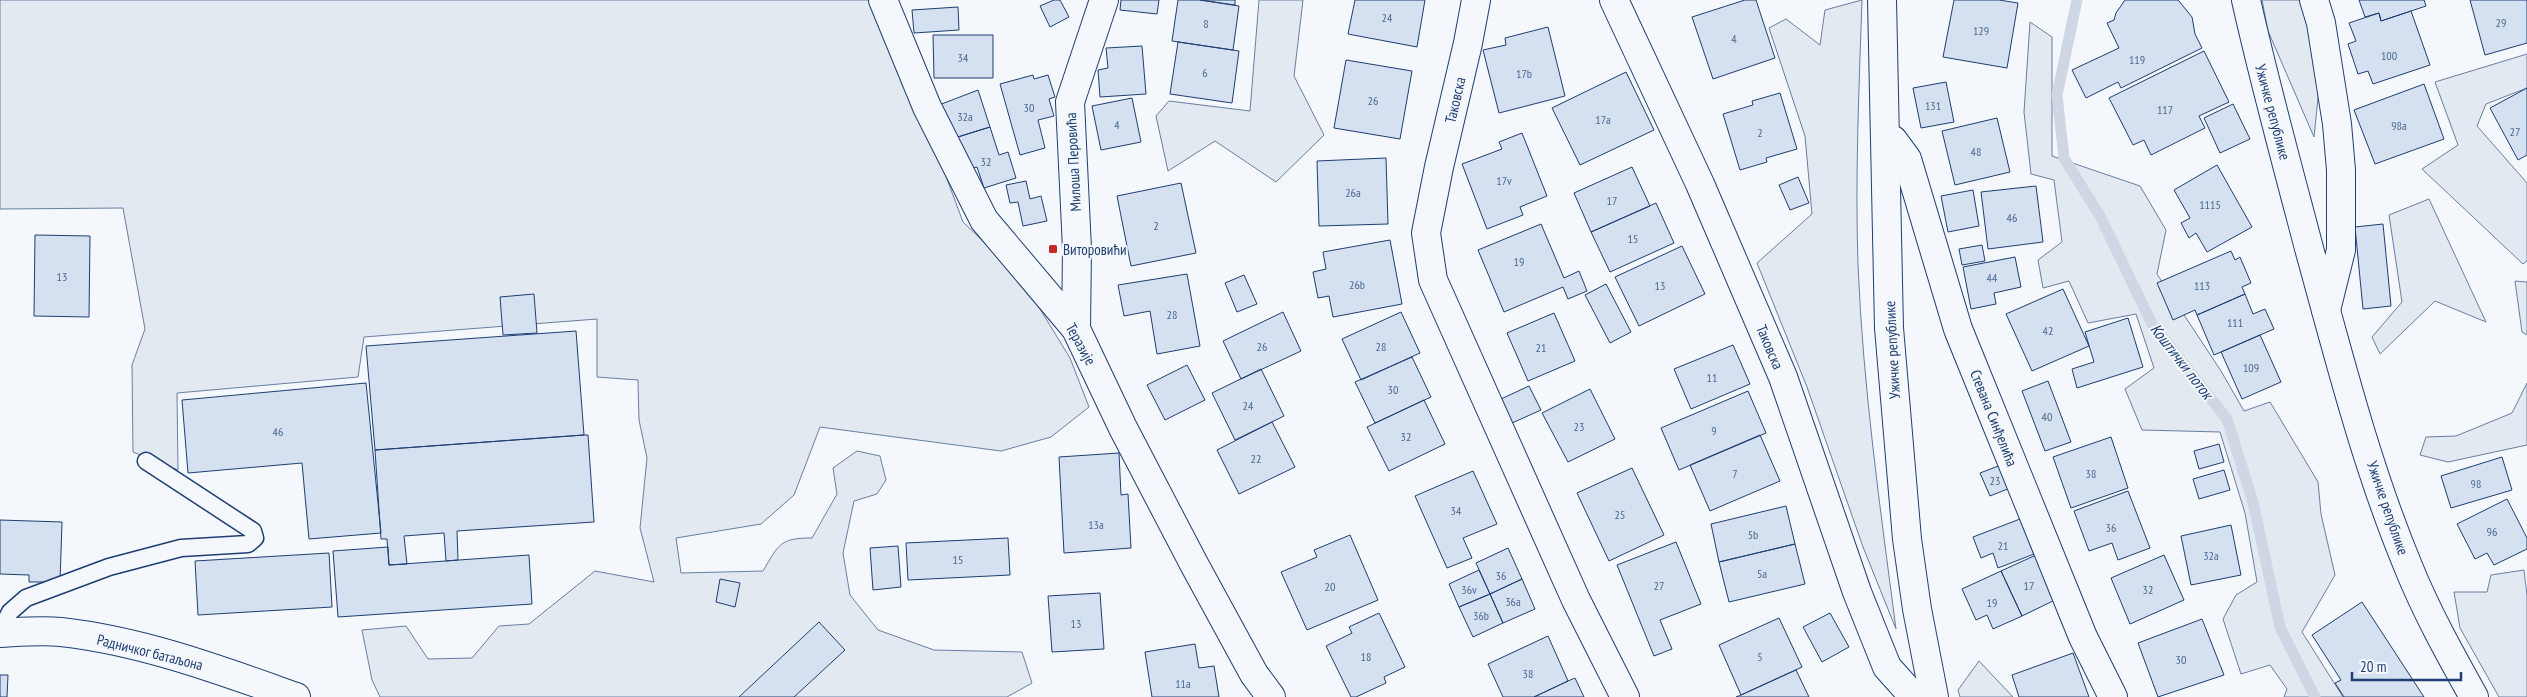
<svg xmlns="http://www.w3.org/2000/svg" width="2527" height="697" font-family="'PT Sans Narrow',sans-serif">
<rect width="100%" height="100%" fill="#f4f7fb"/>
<path fill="#e3e9f0" stroke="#687fa3" d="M0,0H880L963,222L1021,278L1070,358L1089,407L1051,437L1001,451L820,427L794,495L761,524L676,538L681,573L763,571C779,544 780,538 812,538L837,494L833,468L857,451L880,456L886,480L877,494L854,501L843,553L850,595L878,630L934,650L1022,652L1032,683L1007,697H380L372,680L362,630L406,626L428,659L472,658L499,626L529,624L595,571L654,582L640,528L647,458L639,420L638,380L597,377V319L364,337L358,377L177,393L178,470L133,452L132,365L145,329L123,208L0,209Z
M1259,0H1303L1294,76L1324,135L1276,182L1215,141L1168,171L1156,116L1169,101L1250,111Z
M1862,0C1859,88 1855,177 1858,265C1863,387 1880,507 1896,629L1863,547L1807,387L1757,263L1812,214L1805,136L1769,28L1786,19L1820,45L1825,10Z
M2262,0H2328L2314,137L2268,31Z
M2030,22L2052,37V156L2140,186L2166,230L2157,274L2221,371L2244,411L2270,402L2318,482L2321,514L2335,575L2302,632L2343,697H2284L2287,689L2270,665L2241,674L2223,619L2236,595L2257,582L2245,513L2220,432L2142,430L2125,389L2154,368L2136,314L2088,323L2069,281L2043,288L2038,260L2062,242L2054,180L2031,174L2024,112Z
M2527,54V88L2486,104L2477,126L2527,183V261L2523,264L2422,169L2458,145L2435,82Z
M2429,199L2486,322L2435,301L2380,354L2372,337L2402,302L2389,215Z
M2515,281L2527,282V335L2522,332Z
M2527,383V445L2448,462L2420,455L2426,437L2456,436L2512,413Z
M2524,570L2527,596V697H2499L2460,628L2454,592H2487L2491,575Z
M1979,661L2013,697H1960L1958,690Z"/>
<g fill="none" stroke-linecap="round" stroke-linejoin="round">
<path stroke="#cfd7e4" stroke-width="11" d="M2077,0L2057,95L2064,158L2100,216L2152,324L2227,419L2253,502L2280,627L2315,697"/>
</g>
<path fill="#d5e0f0" stroke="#1d3f73" d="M1054,0H1060L1069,17L1050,27L1040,6Z
M1121,0H1159L1157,14L1120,10Z
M1178,0H1200L1239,6L1233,50L1172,41Z
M1200,0H1235V5Z
M1355,0H1425L1417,47L1348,34Z
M1745,0H1756L1775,58L1713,79L1692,17Z
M1954,0H1999L2018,3L2007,68L1943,57Z
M2125,0H2178L2192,17L2195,34L2202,48L2121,88L2118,82L2086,98L2072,70L2119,48L2107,23L2114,20L2116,13Z
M2359,0H2424L2426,6L2381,21L2379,13L2365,17Z
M2470,0H2527V43L2485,55Z
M958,7L959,30L914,33L912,10Z
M2411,11L2430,65L2373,84L2368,71L2358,74L2348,44L2356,41L2349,23L2379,13L2381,21Z
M1548,27L1565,96L1499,113L1483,50L1506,45L1505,38Z
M933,35H993V78H934Z
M1178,42L1239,51L1232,103L1170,94Z
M1142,46L1146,94L1100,97L1098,70L1108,68L1106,48Z
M2204,51L2229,102L2199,116L2205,128L2151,155L2144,140L2133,145L2109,98Z
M1346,60L1412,71L1400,139L1334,128Z
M1626,72L1654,130L1580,165L1552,108Z
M1033,75L1034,79L1048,75L1055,97L1049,99L1054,116L1038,120L1045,148L1020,155L1000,84Z
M1946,82L1954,122L1921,128L1913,88Z
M2424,84L2444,139L2375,164L2354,110Z
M2527,88V155L2518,160L2490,108Z
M978,90L990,127L951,139L939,105Z
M1780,93L1797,149L1766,158L1767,162L1740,170L1723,114L1753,105L1752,101Z
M1132,98L1141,142L1101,150L1092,106Z
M2233,104L2250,139L2220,153L2204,118Z
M1997,118L2010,172L1955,185L1942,131Z
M990,127L999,155L1008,152L1016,178L984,188L977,167L965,170L955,138Z
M1522,133L1547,196L1520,207L1523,215L1487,229L1462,164L1502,149L1499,142Z
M1386,158L1388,224L1319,226L1317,161Z
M2217,165L2252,227L2207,252L2196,233L2189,238L2181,223L2190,218L2174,190Z
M1632,167L1650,206L1591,232L1574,193Z
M1798,177L1809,203L1790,210L1779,185Z
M1026,181L1030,199L1041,196L1047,221L1023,226L1018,202L1010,203L1006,185Z
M1181,183L1196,253L1131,266L1117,196Z
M2036,186L2043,242L1988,249L1981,192Z
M1973,190L1979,226L1948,232L1941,196Z
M1656,203L1674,243L1610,272L1591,232Z
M1541,224L1564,278L1579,271L1587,291L1568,299L1563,287L1504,312L1478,250Z
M2383,224L2391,306L2363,309L2355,227Z
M35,235L90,236L89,317L34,316Z
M1390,240L1402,304L1333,317L1329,296L1318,298L1313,272L1326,269L1323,252Z
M1982,245L1985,261L1962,265L1959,249Z
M1682,246L1705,294L1639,326L1615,277Z
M2231,251L2235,260L2240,257L2251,283L2242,287L2245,294L2197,315L2195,310L2173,320L2157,283Z
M2015,257L2021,287L1994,293L1996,304L1971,309L1963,267Z
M1187,274L1200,346L1157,354L1150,311L1124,316L1118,285Z
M1244,275L1257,304L1237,312L1225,283Z
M1606,284L1631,332L1610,343L1585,295Z
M2063,289L2089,346L2032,371L2006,314Z
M534,294L537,333L503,335L500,297Z
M2245,294L2253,314L2265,309L2274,329L2214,355L2197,315Z
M1283,312L1301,351L1241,379L1223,341Z
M1401,312L1420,353L1361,380L1342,339Z
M1554,313L1575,361L1528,381L1507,333Z
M2128,318L2143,367L2077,388L2072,369L2094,362L2085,332Z
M576,331L584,435L375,450L366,346Z
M2260,335L2281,382L2242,399L2221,352Z
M1733,345L1750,384L1691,409L1674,369Z
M1412,357L1431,397L1375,423L1355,382Z
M1187,365L1205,400L1165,420L1147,385Z
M1261,369L1284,416L1235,440L1212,393Z
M2048,381L2071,442L2045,451L2022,391Z
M366,383L381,533L309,539L302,463L188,473L182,400Z
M1529,386L1541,410L1512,423L1501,399Z
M1590,389L1615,439L1568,462L1542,413Z
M1748,391L1766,433L1679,470L1661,428Z
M1424,400L1445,444L1389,471L1367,427Z
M1272,422L1295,467L1239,494L1217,450Z
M584,435H588L594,522L457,531L458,560L446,561L444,533L404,536L407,564L389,565L387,539H381L375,450Z
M1760,435L1780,481L1710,511L1690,465Z
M2111,437L2128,488L2071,508L2053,457Z
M2219,444L2224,462L2199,469L2194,451Z
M1119,453L1121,495L1128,494L1131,548L1064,553L1059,457Z
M2502,457L2512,490L2451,508L2441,476Z
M2001,465L2010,488L1990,496L1980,473Z
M1632,468L1664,535L1609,561L1577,493Z
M2224,470L2230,490L2199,499L2193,479Z
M1473,471L1497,524L1463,538L1472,558L1447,568L1415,496Z
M2128,491L2150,548L2118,560L2112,543L2089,551L2074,511Z
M2507,499L2527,538V549L2494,565L2487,553L2475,559L2457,524Z
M1786,506L1795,544L1719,562L1711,524Z
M2020,519L2034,554L1998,568L1993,553L1981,558L1973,537Z
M0,520L62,522L60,582H29V575L0,574Z
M2231,525L2241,575L2191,585L2181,536Z
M1350,535L1378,600L1307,630L1281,572L1317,557L1314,550Z
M1008,538L1010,575L908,580L906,543Z
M1676,542L1701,604L1660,620L1672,649L1654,656L1617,565Z
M1795,544L1805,584L1729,602L1719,562Z
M898,546L901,587L873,590L870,548Z
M388,547L389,565L529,555L532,604L338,617L333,551Z
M1508,548L1522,579L1490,594L1476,563Z
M329,553L332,607L198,615L195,561Z
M2036,555L2057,599L2022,616L2001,571Z
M2164,555L2184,600L2130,624L2111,578Z
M1479,570L1490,594L1459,607L1449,584Z
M2001,571L2022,616L1993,629L1987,615L1976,620L1962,589Z
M720,579L740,583L735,607L716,602Z
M1522,579L1535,609L1503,623L1490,594Z
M1100,593L1104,649L1052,652L1048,596Z
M1490,594L1503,623L1473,637L1459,607Z
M2362,602L2424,697H2344L2335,683L2341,680L2312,635Z
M1379,613L1405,667L1384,677L1386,683L1356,697H1351L1326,646L1352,633L1349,627Z
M1830,613L1849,647L1822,662L1803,627Z
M1779,618L1802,667L1741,695L1719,645Z
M2202,619L2224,675L2158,697L2138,643Z
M819,622L845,650L794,697H739Z
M1548,636L1568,681L1534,697H1503L1488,664Z
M1195,644L1199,668L1214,666L1219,697H1152L1145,652Z
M2073,653L2089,697H2019L2012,675Z
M1796,670L1809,697H1736L1741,695Z
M0,675H8L7,697H0Z
M1575,678L1584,697H1534L1568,681Z"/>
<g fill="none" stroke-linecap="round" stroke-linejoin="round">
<defs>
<path id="lane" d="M0,632L10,612L26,598L109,567L181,548L248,544L255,538L253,531L146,461"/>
<path id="street" d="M1476,0L1468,43L1439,167L1426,233L1433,280L1576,600L1625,697
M1614,0L1700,184L1783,377L1857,592L1887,667L1914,697
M2314,0L2321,23L2337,124L2341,170V250L2326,310
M1886,138L1893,140L1907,159L1958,329L2083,637L2113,697
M1076,329L1077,249L1070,102L1104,0"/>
<path id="secondary" d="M883,0L927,107L984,220L1076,329L1123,428L1194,564L1254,674L1271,697"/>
<path id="primary" d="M1882,0L1889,328L1907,539L1917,609L1934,697
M2246,0C2265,85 2288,168 2310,252C2339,357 2366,465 2408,566C2426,611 2450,654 2474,697
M0,633C20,632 41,630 61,632C142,641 220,670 296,697"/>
</defs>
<use href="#lane" stroke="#1d3f73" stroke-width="19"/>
<use href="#street" stroke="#1d3f73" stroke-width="30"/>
<use href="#secondary" stroke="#1d3f73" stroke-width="30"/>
<use href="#primary" stroke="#1d3f73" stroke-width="30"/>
<use href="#lane" stroke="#f4f7fb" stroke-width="16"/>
<use href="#street" stroke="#f4f7fb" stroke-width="28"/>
<use href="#secondary" stroke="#f4f7fb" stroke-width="28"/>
<use href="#primary" stroke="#f4f7fb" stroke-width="28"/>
</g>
<rect fill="#c62828" stroke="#f4f7fb" stroke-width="2" x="1048" y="244" width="10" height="10" rx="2.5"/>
<g text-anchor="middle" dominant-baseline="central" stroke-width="4" stroke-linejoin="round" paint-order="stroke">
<g font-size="12" fill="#4b6792">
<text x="1387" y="17">24</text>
<text x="2501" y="22">29</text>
<text x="1206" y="23">8</text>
<text x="1981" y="30">129</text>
<text x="1734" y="38">4</text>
<text x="2389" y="55">100</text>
<text x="963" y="57">34</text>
<text x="2137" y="59">119</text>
<text x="1205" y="72">6</text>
<text x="1524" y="73">17b</text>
<text x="1373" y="100">26</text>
<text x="1933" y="105">131</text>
<text x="1029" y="107">30</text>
<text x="2165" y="109">117</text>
<text x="965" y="116">32a</text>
<text x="1603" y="119">17a</text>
<text x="1117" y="124">4</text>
<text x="2399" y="125">98a</text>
<text x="2515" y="131">27</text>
<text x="1760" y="132">2</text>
<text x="1976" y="151">48</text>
<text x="986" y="161">32</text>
<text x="1504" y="180">17v</text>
<text x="1353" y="192">26a</text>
<text x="1612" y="200">17</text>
<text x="2210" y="204">1115</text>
<text x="2012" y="217">46</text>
<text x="1156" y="225">2</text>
<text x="1633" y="238">15</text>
<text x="1519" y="261">19</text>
<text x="62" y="276">13</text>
<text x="1992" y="277">44</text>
<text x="1357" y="284">26b</text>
<text x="1660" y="285">13</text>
<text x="2202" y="285">113</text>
<text x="1172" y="314">28</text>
<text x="2235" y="322">111</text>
<text x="2048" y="330">42</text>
<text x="1262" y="346">26</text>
<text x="1381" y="346">28</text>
<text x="1541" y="347">21</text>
<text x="2251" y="367">109</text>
<text x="1712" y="377">11</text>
<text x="1393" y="389">30</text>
<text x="1248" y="405">24</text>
<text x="2047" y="416">40</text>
<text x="1579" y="426">23</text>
<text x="1714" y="430">9</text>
<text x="278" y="431">46</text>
<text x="1406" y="436">32</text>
<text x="1256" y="458">22</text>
<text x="1735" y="473">7</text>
<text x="2091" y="473">38</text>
<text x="1995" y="480">23</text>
<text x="2476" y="483">98</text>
<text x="1456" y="510">34</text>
<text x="1620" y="514">25</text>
<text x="1096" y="524">13a</text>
<text x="2111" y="527">36</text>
<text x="2492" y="531">96</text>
<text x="1753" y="534">5b</text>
<text x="2003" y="545">21</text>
<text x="2211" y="555">32a</text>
<text x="958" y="559">15</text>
<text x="1762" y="573">5a</text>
<text x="1501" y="575">36</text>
<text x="1659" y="585">27</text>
<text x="2029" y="585">17</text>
<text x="1330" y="586">20</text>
<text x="1469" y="589">36v</text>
<text x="2148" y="589">32</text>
<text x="1513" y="601">36a</text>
<text x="1992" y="602">19</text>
<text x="1481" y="615">36b</text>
<text x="1076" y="623">13</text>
<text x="1366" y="656">18</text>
<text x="1760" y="656">5</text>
<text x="2181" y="659">30</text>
<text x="1528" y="673">38</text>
<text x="1183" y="683">11a</text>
</g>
<g font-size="15" fill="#1d3f73" stroke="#f4f7fb">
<text transform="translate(1455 100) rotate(-77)">Таковска</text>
<text transform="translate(2273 112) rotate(75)">Ужичке републике</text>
<text transform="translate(1073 162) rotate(-93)">Милоша Перовића</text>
<text transform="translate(1081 344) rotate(61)">Теразије</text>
<text transform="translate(1770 347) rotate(67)">Таковска</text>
<text transform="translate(1892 350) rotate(-93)">Ужичке републике</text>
<text transform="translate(1994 418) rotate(68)">Стевана Синђелића</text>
<text transform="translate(2388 508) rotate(71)">Ужичке републике</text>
<text transform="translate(150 652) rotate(14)">Радничког батаљона</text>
</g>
<g font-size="15" fill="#1d3f73" stroke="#f4f7fb" text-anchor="start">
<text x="1063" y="249">Виторовићи</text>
</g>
<g font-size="16" font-style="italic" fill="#1d3f73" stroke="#f4f7fb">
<text transform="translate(2182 361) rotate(52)">Коштички поток</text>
</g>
</g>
<path d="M2352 672v8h109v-8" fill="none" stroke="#1d3f73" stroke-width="2.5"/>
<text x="2360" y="672" font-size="15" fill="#1d3f73" stroke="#f4f7fb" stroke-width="4" paint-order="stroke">20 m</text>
</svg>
